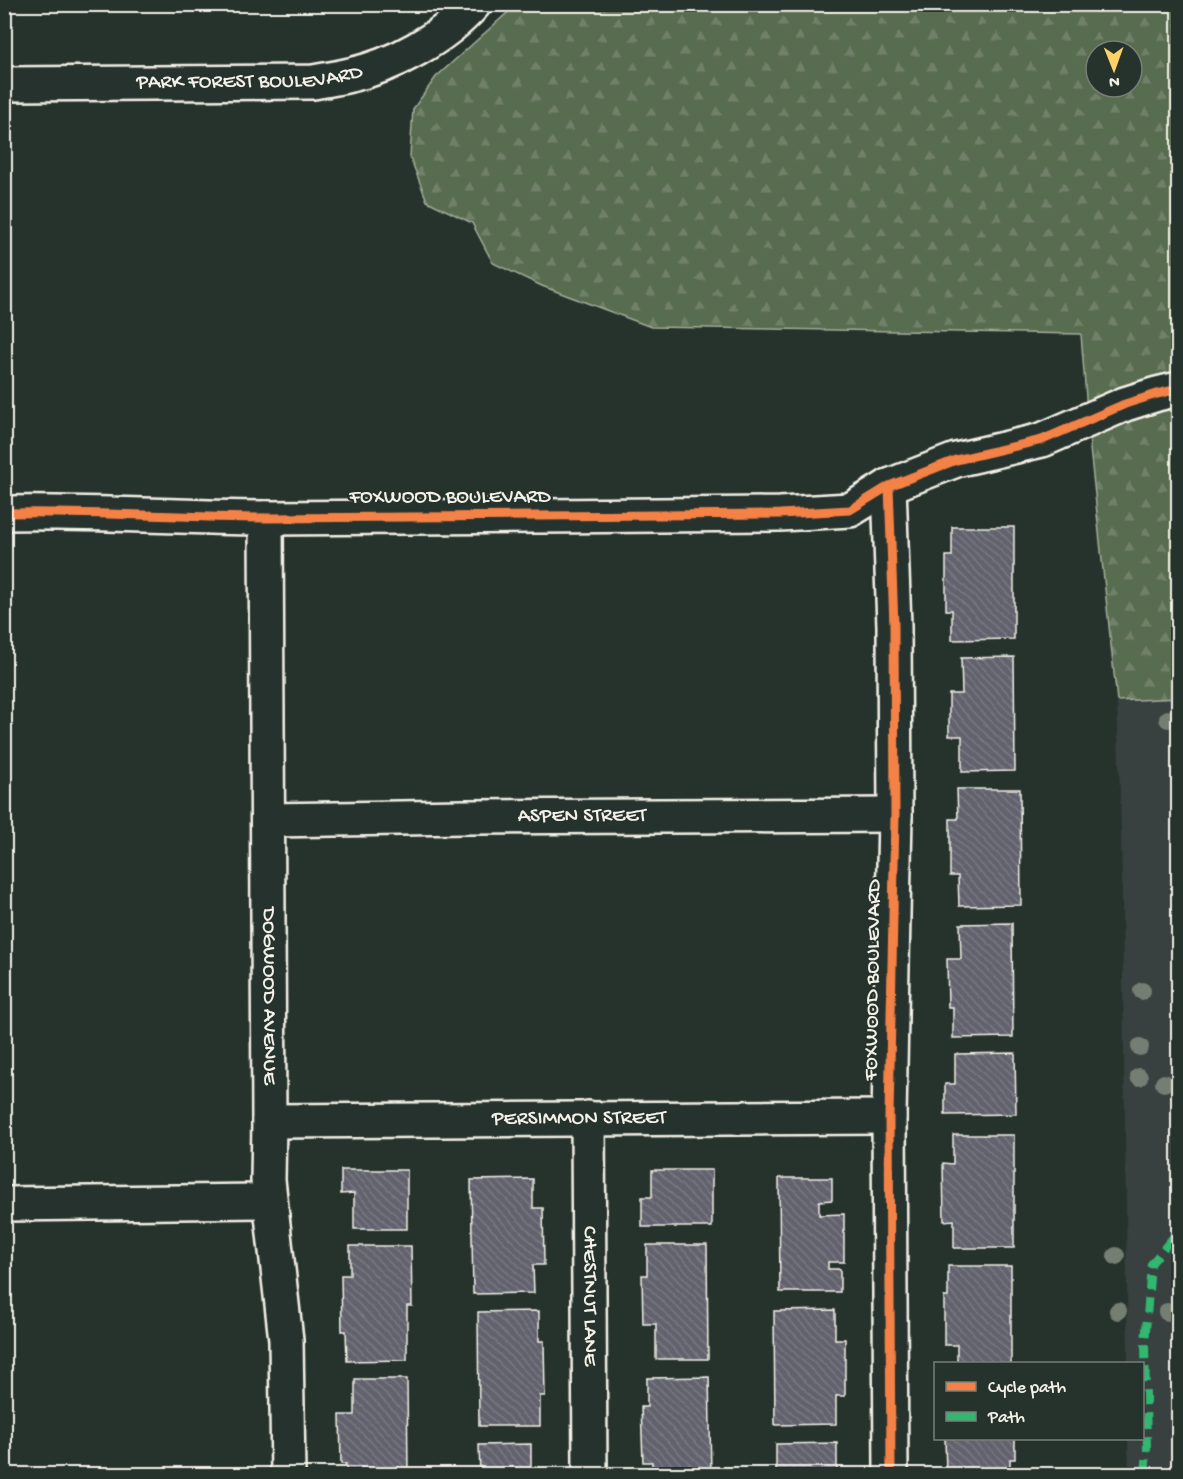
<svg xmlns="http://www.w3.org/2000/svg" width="1183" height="1479" font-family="'Gochi Hand',sans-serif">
<defs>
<pattern id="forest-firs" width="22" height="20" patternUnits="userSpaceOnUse" patternTransform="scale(1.5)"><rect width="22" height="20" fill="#586c50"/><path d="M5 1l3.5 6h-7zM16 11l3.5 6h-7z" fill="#718169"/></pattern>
<pattern id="building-back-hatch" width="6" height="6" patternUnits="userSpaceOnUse" patternTransform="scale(1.5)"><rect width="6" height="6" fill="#62626e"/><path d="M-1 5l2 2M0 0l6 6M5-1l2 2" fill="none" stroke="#797983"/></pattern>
</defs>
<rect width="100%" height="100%" fill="#26332d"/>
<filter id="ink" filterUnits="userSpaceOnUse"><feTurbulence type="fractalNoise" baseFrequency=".0167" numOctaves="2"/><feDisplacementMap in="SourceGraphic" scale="12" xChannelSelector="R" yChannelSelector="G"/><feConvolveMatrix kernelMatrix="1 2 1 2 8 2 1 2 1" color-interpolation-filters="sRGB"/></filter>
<g filter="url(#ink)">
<path fill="#384140" d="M1178,698V1474H1129L1128,1439L1142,1438V1364L1128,1363L1121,827L1117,701Z"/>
<path fill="url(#forest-firs)" stroke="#a6ae9c" stroke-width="1.5" fill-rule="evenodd" d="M516,5H1178V698L1117,701L1090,448L1081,334L651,327L542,286L493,263L472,223L427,201L410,157L413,109L436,77ZM1096,51H1132V87H1096Z"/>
<path fill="url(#building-back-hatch)" stroke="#f4f1e8" stroke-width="1.5" d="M952,527H1014V639L952,640V610H946V556H952Z
M1014,657L1015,771L962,772V736H949V694H962L961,658Z
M957,789H1020L1021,905L959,906L958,876H950V819H958Z
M1012,923L1013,1037L953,1038V1007H948L947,959H961L960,924Z
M1015,1053L1016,1114L945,1115V1084H955V1054Z
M953,1135H1014V1248H954V1220L944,1221L943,1163L953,1164Z
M341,1170H407V1229H354V1193L341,1194Z
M652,1170H712V1227H642V1197H652Z
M779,1178H832V1200L819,1201V1215L844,1214V1262H828V1269H840V1292H780Z
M533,1179V1208H543L544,1265H533L534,1293L473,1294L471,1180Z
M647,1245H707L708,1359H656V1324H643L642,1275H647Z
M350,1246H411L412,1306H407V1360L347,1361L346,1331H342L341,1275H350Z
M948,1266H1011V1364H957V1345H944V1297H948Z
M835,1310V1339H845V1396H836V1424L775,1425L774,1311Z
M539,1311V1341H544L545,1396H540V1426H479L478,1312Z
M709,1377L711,1474H652V1462H643L641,1407H647V1378Z
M355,1379H407L408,1474H346V1464H341L340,1415H355Z
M945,1438H1015V1459H1010V1474H946Z
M837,1443V1471L847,1470V1474H776V1444Z
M531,1444V1474H480L479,1445Z"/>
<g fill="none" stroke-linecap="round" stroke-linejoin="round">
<defs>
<g id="minor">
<path id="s1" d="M4,84L313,82C325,80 338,78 350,75C393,66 444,38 474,4"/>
<path d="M889,486L894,626L895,815L889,1117L891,1474"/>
<path d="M4,513C92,511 180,518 267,518C438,518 609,515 780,514L850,510L889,486L956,460L1042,440L1125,404L1157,394L1178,389"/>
<path id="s2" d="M266,518L269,1121L268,1180L286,1340L288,1474"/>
<path id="s3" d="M268,820L466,817L895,815"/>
<path id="s4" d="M588,1118L590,1474"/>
<path id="s5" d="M269,1121L889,1117"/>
<path d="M4,1204L270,1201"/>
</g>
</defs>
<use href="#minor" stroke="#f4f1e8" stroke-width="38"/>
<use href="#minor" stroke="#26332d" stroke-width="33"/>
<path stroke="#33b770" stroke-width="8" stroke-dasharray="15 8" stroke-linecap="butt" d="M1145,1474L1147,1451L1145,1344L1151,1264L1178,1231"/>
<defs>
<path id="cycleway" d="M889,486L894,626L895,815L889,1117L891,1474
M4,513C92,511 180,518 267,518C438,518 609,515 780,514L850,510L889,486L956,460L1042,440L1125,404L1157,394L1178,389"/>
</defs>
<use href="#cycleway" stroke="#26332d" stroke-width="13"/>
<use href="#cycleway" stroke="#f48246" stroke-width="9"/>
</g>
<g fill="#757e72">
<circle cx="1168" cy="719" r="9"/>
<circle cx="1142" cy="991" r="9"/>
<circle cx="1140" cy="1047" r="9"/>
<circle cx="1139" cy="1077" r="9"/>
<circle cx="1164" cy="1083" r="9"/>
<circle cx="1116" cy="1256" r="9"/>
<circle cx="1118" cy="1311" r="9"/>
<circle cx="1167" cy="1312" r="9"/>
</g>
</g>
<g text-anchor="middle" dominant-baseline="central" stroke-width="4.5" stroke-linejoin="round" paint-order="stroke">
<g font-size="21" fill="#f4f1e8" stroke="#26332d">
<text stroke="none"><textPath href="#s1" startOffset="246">PARK FOREST BOULEVARD</textPath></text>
<text x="450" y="498">FOXWOOD BOULEVARD</text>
<text stroke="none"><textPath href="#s3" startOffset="314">ASPEN STREET</textPath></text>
<text transform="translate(874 980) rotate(-89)">FOXWOOD BOULEVARD</text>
<text stroke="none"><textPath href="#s2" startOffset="478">DOGWOOD AVENUE</textPath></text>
<text stroke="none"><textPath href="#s5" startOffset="310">PERSIMMON STREET</textPath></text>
<text stroke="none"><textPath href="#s4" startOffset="178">CHESTNUT LANE</textPath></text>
</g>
</g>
<rect width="1183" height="1479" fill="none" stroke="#26332d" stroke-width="24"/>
<rect x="12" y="12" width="1159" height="1455" fill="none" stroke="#f4f1e8" stroke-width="2" filter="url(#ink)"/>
<rect x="934" y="1362" width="210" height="78" fill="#26332d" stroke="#787f78" stroke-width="1.5"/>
<rect x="946" y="1382" width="30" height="9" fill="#f48246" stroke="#787f78" stroke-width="1.5"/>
<text x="988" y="1392" font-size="18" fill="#f4f1e8">Cycle path</text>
<rect x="946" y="1412" width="30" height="9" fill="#33b770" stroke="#787f78" stroke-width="1.5"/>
<text x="988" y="1422" font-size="18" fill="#f4f1e8">Path</text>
<g transform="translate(1114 69) rotate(179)"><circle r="28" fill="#26332d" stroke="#787f78" stroke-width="1.5"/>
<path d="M0-4.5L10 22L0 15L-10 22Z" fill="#ffd166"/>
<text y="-9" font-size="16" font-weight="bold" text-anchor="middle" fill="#f4f1e8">N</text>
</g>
</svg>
